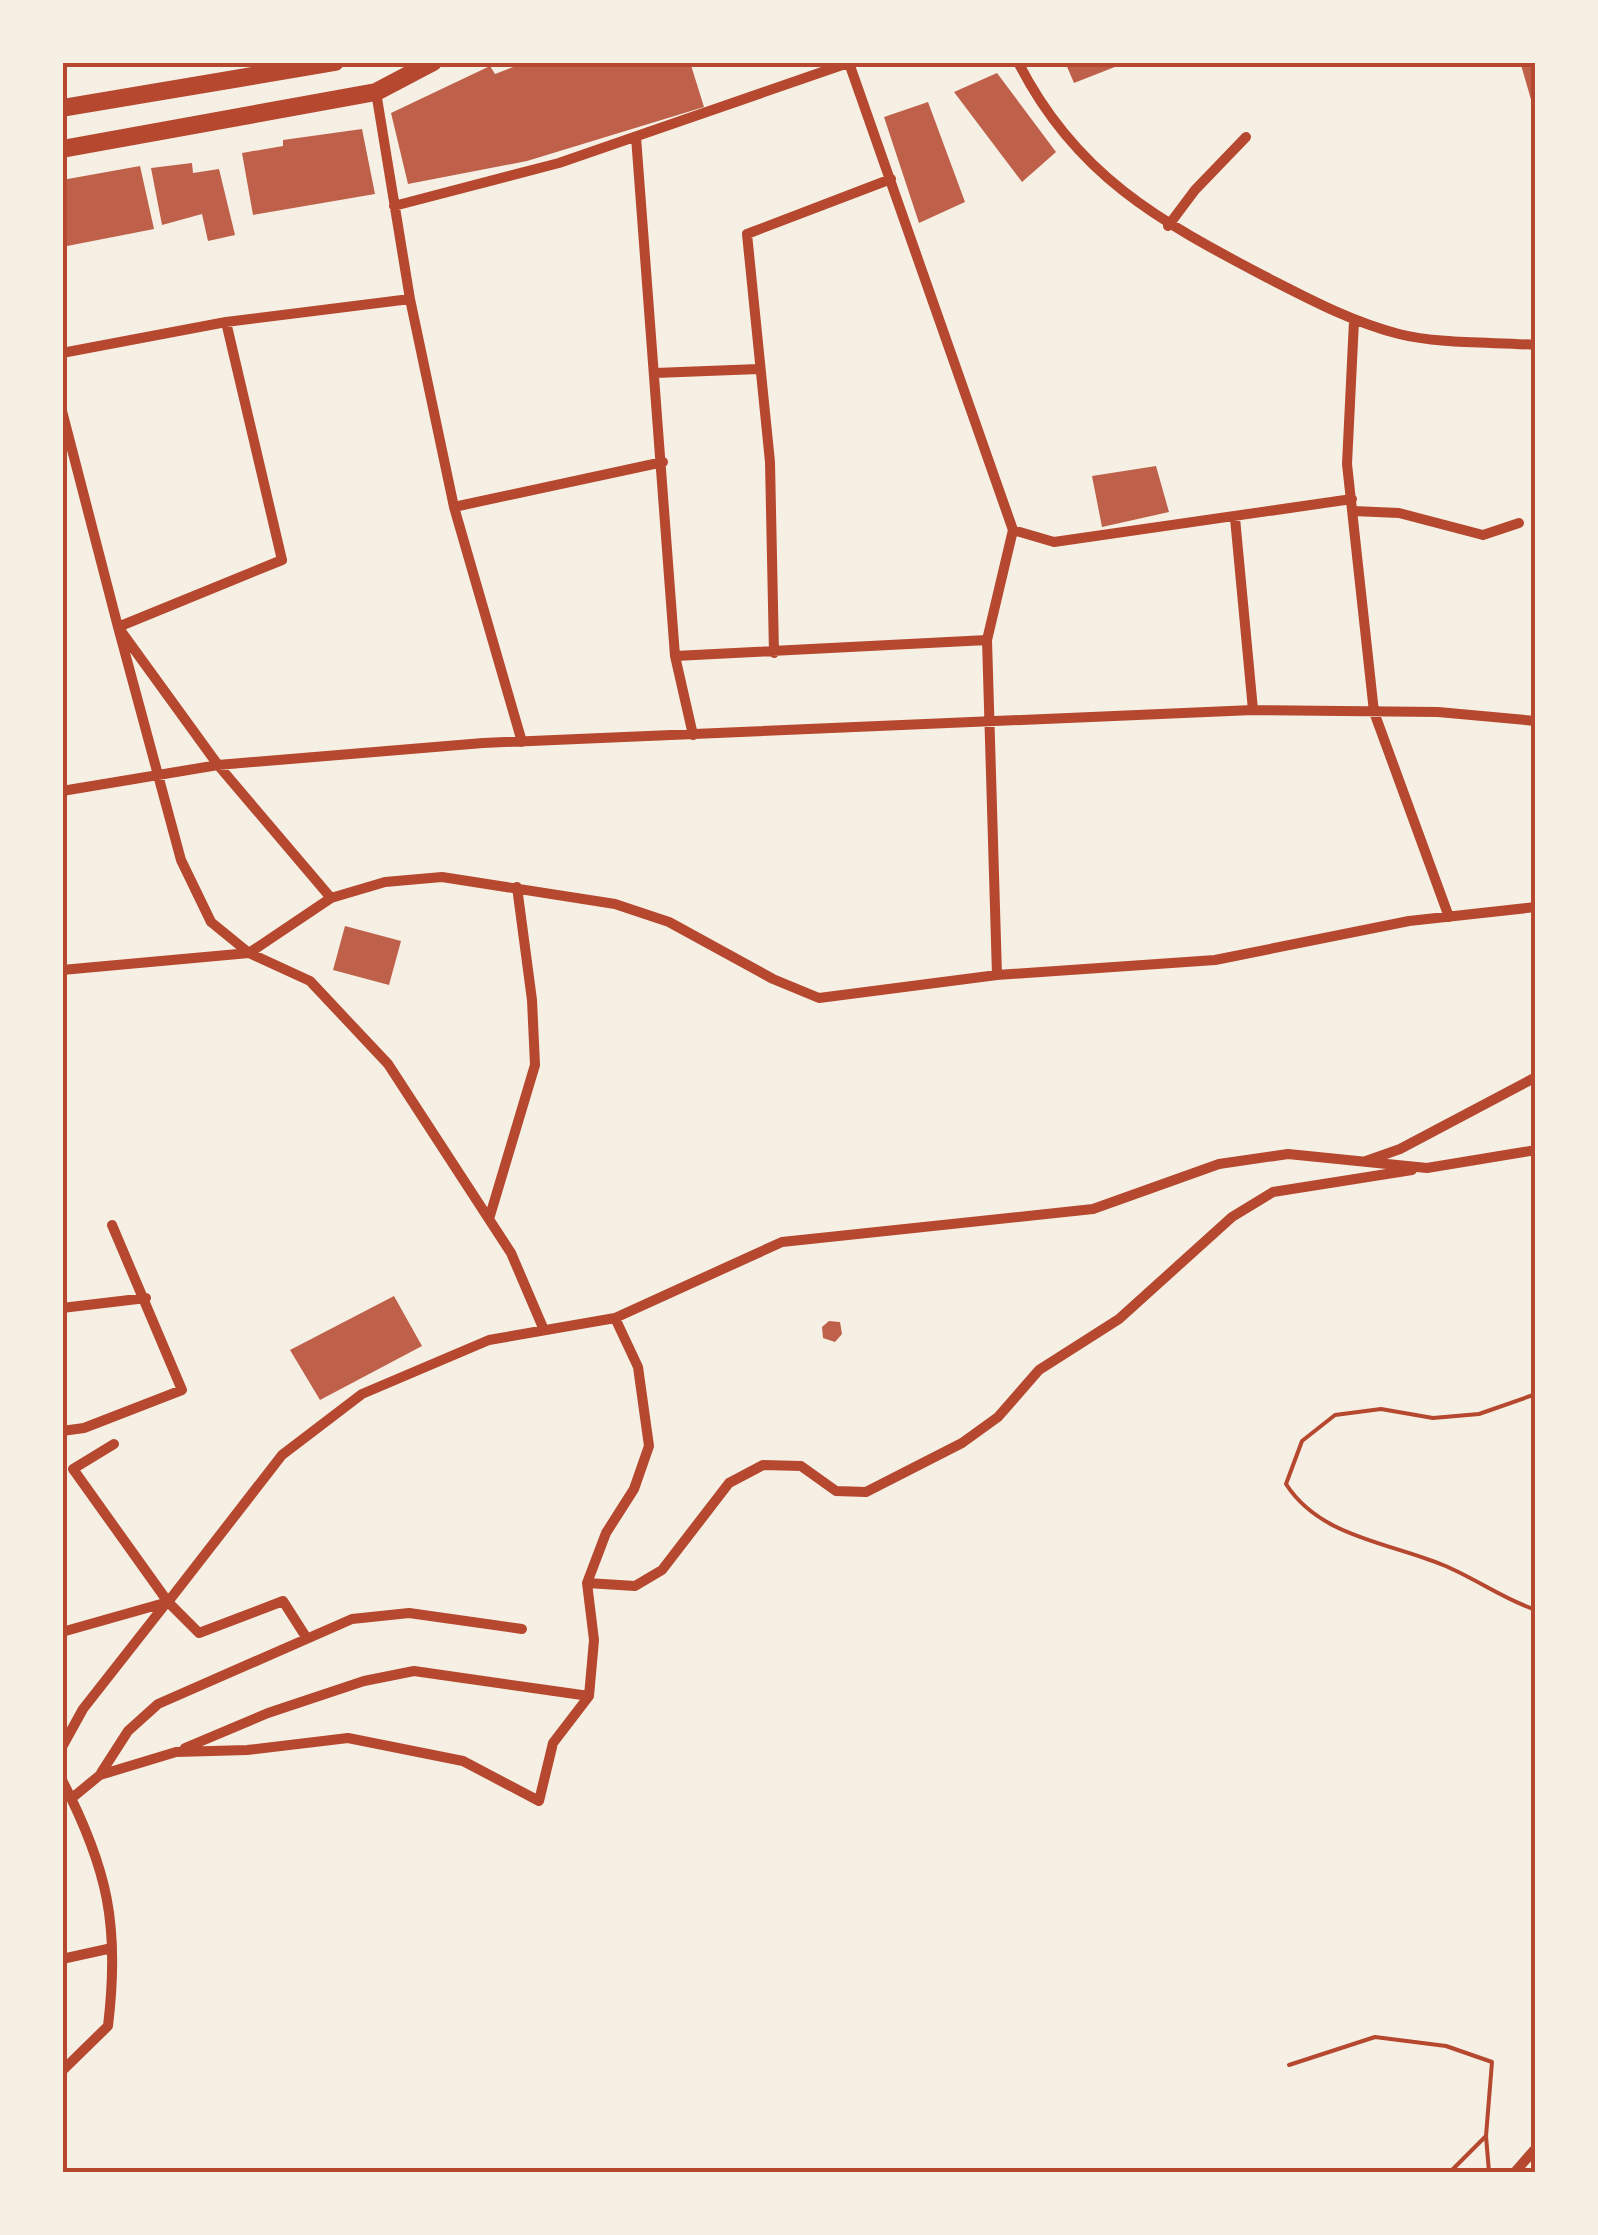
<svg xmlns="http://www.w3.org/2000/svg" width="1598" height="2235" font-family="'Source Serif 4',serif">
<rect width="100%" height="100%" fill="#f6efe4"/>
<path fill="#bf614a" d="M526,62H690L704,107L527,161L408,184L391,113L490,66L495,74Z
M1065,62H1125V63L1074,83Z
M1536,63V102L1532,103L1521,65Z
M997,73L1056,152L1022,182L954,92Z
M928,102L965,202L919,223L884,117Z
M362,129L375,194L253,215L242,153L283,146V140Z
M192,163L193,173L219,169L235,235L208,241L202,214L162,225L151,168Z
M140,166L154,229L62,247V180Z
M1156,466L1169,512L1102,527L1092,476Z
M345,926L401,941L389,985L333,970Z
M394,1296L422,1346L320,1400L290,1350Z
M829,1321L840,1322L842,1334L835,1342L823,1338L822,1327Z"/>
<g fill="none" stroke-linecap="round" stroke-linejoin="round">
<path stroke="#b5482f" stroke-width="4" d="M1536,1394L1479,1414L1433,1418L1381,1409L1335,1415L1302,1441L1286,1484C1320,1537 1388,1542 1443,1565C1475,1578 1503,1599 1536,1610
M1289,2065L1375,2037L1446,2046L1492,2062L1486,2136L1489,2172
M1450,2172L1486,2136"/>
<path stroke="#b5482f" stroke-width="10" d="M1018,62C1075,175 1159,221 1266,277C1309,299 1352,322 1399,334C1438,344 1494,342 1536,345
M849,63L1013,530L987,640L997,975
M376,92L410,299L454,507L522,742
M636,137L675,656L693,735
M394,206L559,163L851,62
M1168,226L1195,190L1246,137
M1354,321L1347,464L1374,712L1449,917
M226,322L282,560L118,627L181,860L211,922L249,953L331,898L385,882L442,877L615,904L669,922L773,979L819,998L997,975L1215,960L1409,921L1536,907
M62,353L226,322L410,299
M655,373L759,369
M62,411L118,627L218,765L331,898
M454,507L663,462
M1353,511L1399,513L1483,535L1519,523
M1235,518L1253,710
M1013,530L1054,542L1352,499
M774,653L770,462L747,234L891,179
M675,656L987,640
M62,791L218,765L483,743L1253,710L1438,712L1536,721
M62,970L249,953L310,981L388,1064L511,1253L544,1330
M1366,1161L1400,1149L1536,1077
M489,1219L535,1065L532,1000L517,887
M62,1308L146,1298
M62,1431L84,1428L182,1390L112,1225
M114,1444L73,1469L168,1602L199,1633L283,1601L306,1637
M587,1583L635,1586L662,1570L729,1483L763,1465L801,1466L836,1491L866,1492L962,1443L998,1417L1039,1370L1119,1319L1232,1217L1273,1192L1412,1170
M62,1632L168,1602L282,1455L362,1394L489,1340L615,1318L782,1242L1093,1209L1219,1164L1288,1154L1427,1168L1536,1150
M62,1747L83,1709L167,1602
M185,1748L268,1713L364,1681L414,1671L589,1696
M101,1773L128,1731L158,1704L352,1619L409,1613L522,1629
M62,1780C108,1869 120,1926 108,2026L62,2071
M72,1798L100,1775L176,1752L247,1750L348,1738L463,1761L539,1801L553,1743L589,1696L594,1640L587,1583L606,1533L634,1489L649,1446L638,1367L615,1318
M62,1959L112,1948
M1515,2172L1536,2148"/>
<path stroke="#b5482f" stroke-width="18" d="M62,108L335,62
M62,149L376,92L433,62"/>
</g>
<rect width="1598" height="2235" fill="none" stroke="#f6efe4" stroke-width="130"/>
<rect x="65" y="65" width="1468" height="2105" fill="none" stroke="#b5482f" stroke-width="4"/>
</svg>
